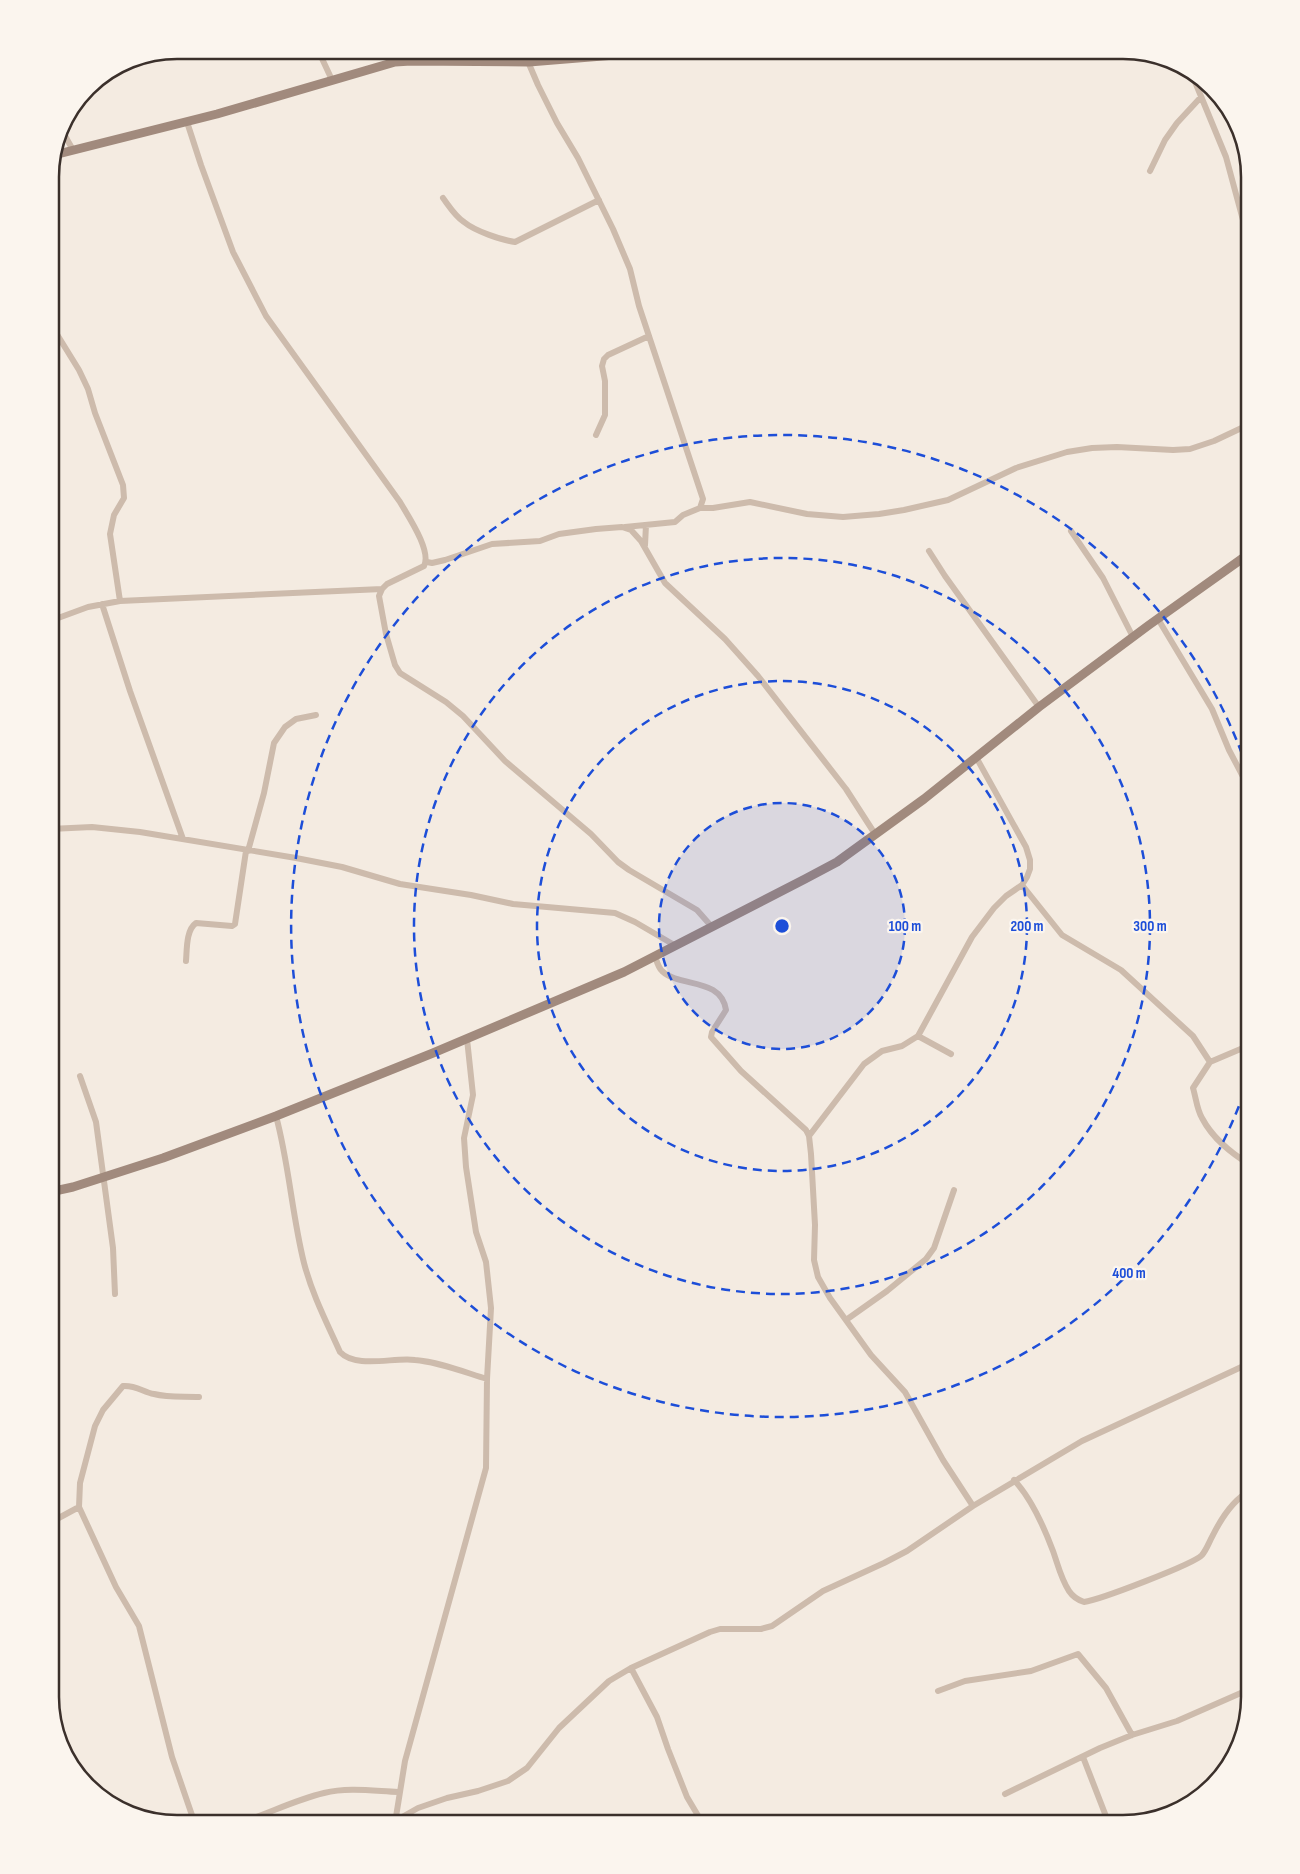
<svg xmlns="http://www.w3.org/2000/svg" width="1300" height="1874" font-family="'Sofia Sans Condensed',sans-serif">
<rect width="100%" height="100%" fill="#f4ebe1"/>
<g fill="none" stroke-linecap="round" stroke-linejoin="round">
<path stroke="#cdbbac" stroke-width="6" d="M318,50L332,80
M523,50L538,85L557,123L578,158L613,229L630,269L639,306L703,499L700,508L683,515L675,522L625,527
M1191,72L1226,157L1250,246
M187,122L201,165L233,252L266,316L400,502C408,516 432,551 424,566L387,584L382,589L379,596L386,634L395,665L400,673L446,702L463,716L505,761L591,834L618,862L629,870L697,910L712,927
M60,127L73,150
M1150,171L1165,140L1177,123L1201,97
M443,198C449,206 455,216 464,222C475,231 501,240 515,242L599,200
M50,323L79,370L88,389L95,413L123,485L124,498L114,515L110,534L120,601
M596,435L605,415V381L602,366L604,359L608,355L649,336
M700,508H713L750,502L807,514L843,517L879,514L904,510L948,500L1016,468L1067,452L1092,448L1117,447L1173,450L1190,449L1214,441L1250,424
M1071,531L1103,578L1133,637
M645,545L646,525
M929,551L945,576L1039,707
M427,562L432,563L445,560L492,544L540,541L559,534L596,529L622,527L631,530L641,541L665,583L725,639L758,676L846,789L875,834
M102,604L130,691L183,839
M1158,619L1212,709L1229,750L1250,790
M50,621L88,607L120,601L382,589
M50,829L92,827L140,832L296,858L342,867L400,884L471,895L513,904L615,913L635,922L676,946
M248,851L264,793L274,743L285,727L296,719L316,715
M1022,885L1062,935L1121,970L1193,1036L1210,1062
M655,956C657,962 658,967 662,971C680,988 721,977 726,1010L712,1032L711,1037L741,1071L806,1130L809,1136L811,1154L815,1225L814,1260L818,1277L830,1298L871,1355L905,1392L943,1460L973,1506
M186,961C187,949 186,930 196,923L232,926L235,924L246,851
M918,1036L951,1054
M80,1076L96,1122L113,1248L115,1294
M276,1116C289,1164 292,1215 304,1263C312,1294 327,1323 340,1352C356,1369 394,1357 415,1360C439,1362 464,1372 487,1379
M809,1136L864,1064L882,1051L902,1046L918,1036L972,937L994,908L1006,896L1022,885L1027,877L1030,869V860L1026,847L976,757
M1250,1165C1231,1153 1213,1139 1202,1118C1197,1110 1196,1098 1193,1088L1210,1062L1250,1045
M846,1320L887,1291L926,1259L934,1248L954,1190
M1014,1480C1032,1499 1044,1527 1053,1551C1058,1565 1061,1579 1069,1591C1073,1597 1078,1600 1084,1602C1099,1600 1194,1564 1202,1555C1207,1549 1209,1542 1213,1535C1221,1519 1234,1499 1250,1491
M50,1521L55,1520L79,1507
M631,1668L657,1717L668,1749L687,1797L703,1824
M938,1691L965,1681L1031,1671L1078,1654L1106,1688L1132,1735
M1083,1757L1109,1824
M1005,1794L1100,1748L1132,1735L1177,1721L1250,1689
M395,1821L418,1808L447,1798L478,1791L508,1781L527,1768L559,1728L609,1681L631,1668L710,1632L720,1629H761L772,1626L823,1591L884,1563L907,1551L973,1506L1082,1441L1250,1363
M395,1823L405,1761L486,1468L487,1379L491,1308L486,1262L476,1232L466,1167L464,1138L473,1095L467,1039
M195,1824L172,1757L139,1626L116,1587L79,1507L80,1483L95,1426L103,1410L123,1386C136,1385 143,1392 154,1394C169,1398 185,1396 199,1397
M236,1824C266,1815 294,1800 324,1793C348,1787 374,1791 398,1792"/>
<path stroke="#a18a7d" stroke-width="9" d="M54,155L217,114L395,62L411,61L529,62L676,50
M50,1192L73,1187L163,1158L276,1116L433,1053L624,972L805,879L837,862L924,799L1039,707L1149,625L1250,553"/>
</g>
<circle cx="782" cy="926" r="123" fill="#1d4ed8" fill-opacity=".12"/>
<g fill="none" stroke="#1d4ed8" stroke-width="2.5" stroke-dasharray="9 6">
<circle cx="782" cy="926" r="123"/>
<circle cx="782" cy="926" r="245"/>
<circle cx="782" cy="926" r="368"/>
<path d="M1249 1078A491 491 0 1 1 1249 774"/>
</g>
<path d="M0 0H1300V1874H0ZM177 59H1123A118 118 0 0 1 1241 177V1697A118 118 0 0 1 1123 1815H177A118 118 0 0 1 59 1697V177A118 118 0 0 1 177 59Z" fill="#fbf5ee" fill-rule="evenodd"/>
<path fill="none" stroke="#3b302b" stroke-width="2.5" d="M177 59H1123A118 118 0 0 1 1241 177V1697A118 118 0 0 1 1123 1815H177A118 118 0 0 1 59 1697V177A118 118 0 0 1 177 59Z"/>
<circle cx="782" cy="926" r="8" fill="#1d4ed8" stroke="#fbf5ee" stroke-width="2.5"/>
<g font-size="15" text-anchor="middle" font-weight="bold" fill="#1d4ed8" stroke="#fbf5ee" stroke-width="4.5" stroke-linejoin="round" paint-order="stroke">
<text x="905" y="931">100 m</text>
<text x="1027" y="931">200 m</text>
<text x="1150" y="931">300 m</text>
<text x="1129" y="1278">400 m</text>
</g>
</svg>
